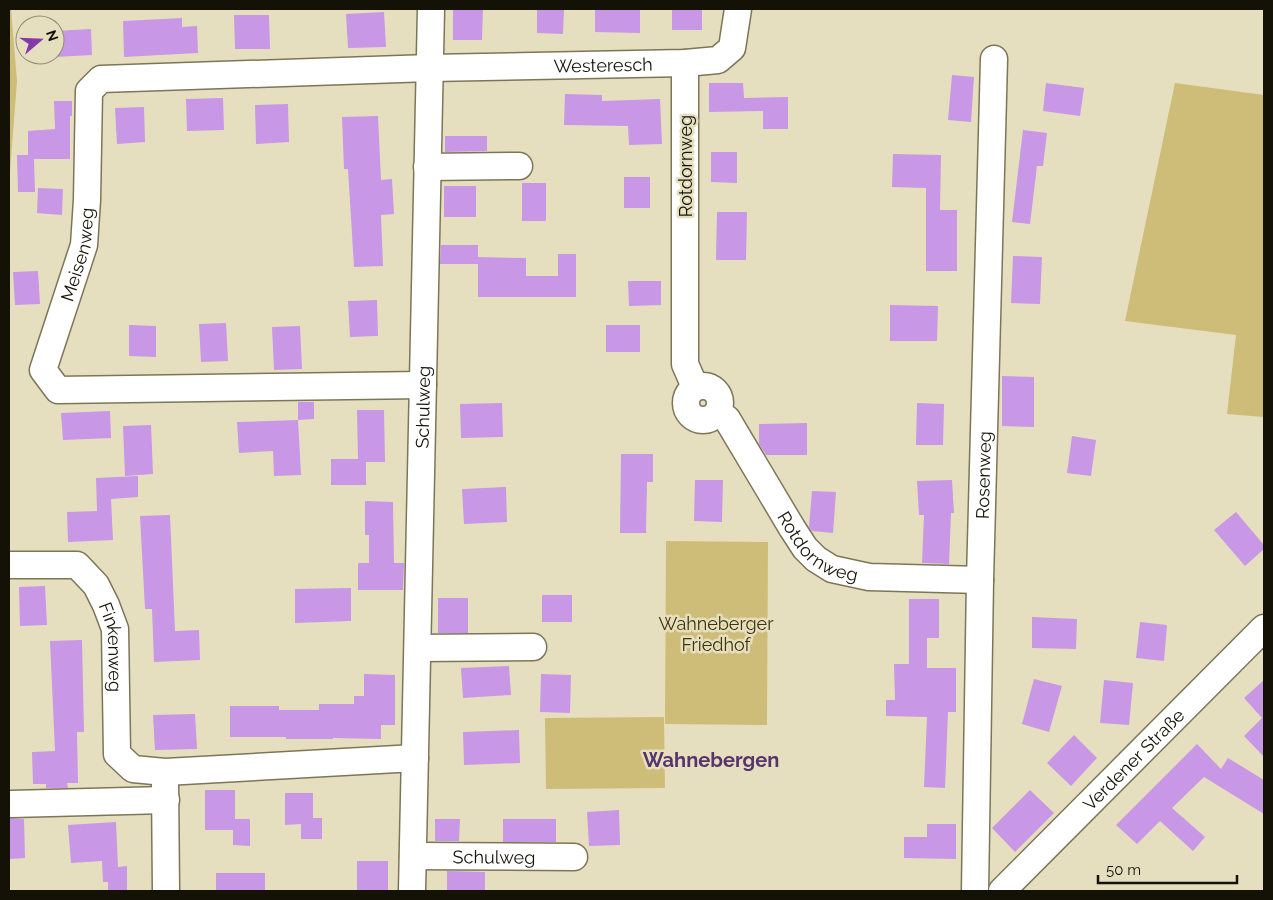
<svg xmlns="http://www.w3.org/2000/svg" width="1273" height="900" font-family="Raleway,sans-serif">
<rect width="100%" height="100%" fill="#e6dfbf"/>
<path fill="#cdbd79" d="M9,9H11L17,81L9,185Z
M1175,83L1264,95V417L1227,414L1236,335L1125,321Z
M666,541L768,542L767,725L665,724Z
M664,717L665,788L546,789L545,718Z"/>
<path fill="#c897e6" d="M453,9H483L482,40H453Z
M537,9H564L563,34L537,33Z
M595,9H640V33L595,32Z
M672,9H702V30H672Z
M384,12L386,47L348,48L346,14Z
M234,15H269L270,49H235Z
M182,18V27L197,26L198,53L124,57L123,21Z
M91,29L92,55L55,57V31Z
M952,75L974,77L971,122L948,120Z
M709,83H743L744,98L788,97V129H763V111L709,112Z
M1046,83L1084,88L1080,116L1043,111Z
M565,94L602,95V101L660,99L662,144L629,145L628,126L564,125Z
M223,98L224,130L187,131L186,99Z
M54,101H72V116H70V159H34L35,192H18L17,155H28V131L55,129Z
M288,104L289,142L256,144L255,105Z
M144,107L145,142L117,144L115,108Z
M378,116L381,180L392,179L394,214L381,215L383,266L354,267L348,169H344L342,117Z
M1023,130L1047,133L1043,166H1037L1030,224L1012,222Z
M445,136H487V151L445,152Z
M711,152H737V183L711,182Z
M893,154L941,155L940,210H957V271H926V188L892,187Z
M624,177H650V208H624Z
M522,183H546V221H522Z
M444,186H476V217H444Z
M38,188L63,189L62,215L37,213Z
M717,212H747L746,260H716Z
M441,245H478V257L526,258V276H558V254H576V297H478V264H440Z
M1013,256L1042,257L1040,304L1011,303Z
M38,271L40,304L15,305L13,272Z
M628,281H661V305L629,306Z
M377,300L378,336L350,337L348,301Z
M890,305L938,306L937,341H890Z
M226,323L228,361L201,362L199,324Z
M129,325L156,326V357L129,356Z
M606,325H640V352H606Z
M300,326L302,369L274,370L272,327Z
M1002,376L1034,377V427L1002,426Z
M298,402H314V419L298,420Z
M502,403L503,437L461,438L460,404Z
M917,403L944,404L943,445H916Z
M357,410H384L385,462H366V485H331V459H358Z
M110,411L111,438L63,440L61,413Z
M298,420L301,475L274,476L273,451L239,453L237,422Z
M807,423V455H766L759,444V424Z
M151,425L153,474L125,476L123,426Z
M1072,436L1096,440L1091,476L1067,473Z
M621,454H653V482H647L646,533H620Z
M138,476V497L111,499L113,540L68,542L67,512L97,511L96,478Z
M695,480H723L722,522L694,521Z
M952,480L954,513H951L949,564L922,563L924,515H919L917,481Z
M506,487L507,522L464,524L462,489Z
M812,491L836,492L833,533L812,531L809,527Z
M365,501L393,502L394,563H404L403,590H358V563H369V535H365Z
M1236,512L1264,545V549L1245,566L1214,530Z
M170,515L175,631L199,630L200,660L154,662L152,609H145L140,516Z
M45,586L47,625L20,626L19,587Z
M351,588V621L295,623V589Z
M542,595H572V622H542Z
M438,598H468V633H438Z
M909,599H939V638H927V668H956V712H948L945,788L924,787L927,717L886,716V700H895L894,664H909Z
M1032,617L1077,619L1076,649L1032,648Z
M1140,622L1167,625L1164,661L1136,658Z
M82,640L84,732H77L78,783H67L68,788H46V784H33L32,752L55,751L50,641Z
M509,666L511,695L463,698L461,668Z
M364,674L395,675V725H381V739L333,738V739H286V737H230V706H279V710H319V704H354V696H364Z
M541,674L571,675L570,713L540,712Z
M1034,679L1062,686L1049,732L1022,724Z
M1104,680L1133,683L1129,725L1100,723Z
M1264,680V757L1244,736L1262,718L1244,698Z
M195,714L197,749L155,750L153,715Z
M519,730L520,763L464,765L463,732Z
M1074,735L1097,758L1071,786L1047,763Z
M1197,744L1221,769L1228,758L1264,780V814L1204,777L1172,808L1205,837L1193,851L1160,821L1137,844L1116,825Z
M205,790H235V819H250V846L233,845V830H205Z
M1030,790L1054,813L1015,852L992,828Z
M285,793H313V818H322V839H301V824L285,825Z
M619,810L620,845L589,846L587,812Z
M9,818L24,819L25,858L9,859Z
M435,819H460L459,841H435Z
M503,819H556V842H503Z
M116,822L118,867L127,866V891H108V882H103L102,861L71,863L68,825Z
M927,824H956V859L904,858V837H927Z
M357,861H388V891H357Z
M447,871L485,872V891H447Z
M216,873H265V891H216Z"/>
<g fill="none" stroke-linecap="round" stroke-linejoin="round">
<defs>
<g id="minor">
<path d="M685,63V364L695,387"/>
<path d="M427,167L519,166"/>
<path id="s1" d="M423,385L58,390L43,370L84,245L87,200L89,91L101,79L430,68L685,63L718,60L732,48L738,9"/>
<circle cx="703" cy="403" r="17"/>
<path id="s2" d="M717,413L727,419L792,528L805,548L816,559L832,569L869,577L980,580"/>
<path id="s3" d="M9,565H77L96,585L106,605L115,629L117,754L133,769L165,772L415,758"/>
<path d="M418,648L533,647"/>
<path d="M165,782L166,891"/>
<path d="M11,804L166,800"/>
<path id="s4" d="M413,856L574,857"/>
<path id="s5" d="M412,891L431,9"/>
<path id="s6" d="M975,891L980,580L994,59"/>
<path id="s7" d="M1002,891L1264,628"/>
</g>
</defs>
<use href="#minor" stroke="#7c7659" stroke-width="29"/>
<use href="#minor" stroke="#fff" stroke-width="26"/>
</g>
<g text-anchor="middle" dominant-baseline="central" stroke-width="5" stroke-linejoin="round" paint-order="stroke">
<g font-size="18" fill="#141207" stroke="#e6dfbf">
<text stroke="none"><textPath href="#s1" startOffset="1195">Westeresch</textPath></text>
<text transform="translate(685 166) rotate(-90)">Rotdornweg</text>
<text stroke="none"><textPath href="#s1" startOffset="511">Meisenweg</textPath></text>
<text stroke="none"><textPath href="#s5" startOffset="484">Schulweg</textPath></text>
<text stroke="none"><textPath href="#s6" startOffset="416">Rosenweg</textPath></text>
<text stroke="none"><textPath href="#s2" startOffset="172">Rotdornweg</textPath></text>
<text stroke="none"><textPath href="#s3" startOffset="161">Finkenweg</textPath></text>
<text stroke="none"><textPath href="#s7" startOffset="186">Verdener Straße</textPath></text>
<text stroke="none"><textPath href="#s4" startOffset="81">Schulweg</textPath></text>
</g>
<g font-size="18" fill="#3e3508" stroke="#e6dfbf">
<text x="716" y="623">Wahneberger<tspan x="716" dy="21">Friedhof</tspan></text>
</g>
<g font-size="20" font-weight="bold" fill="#58346c" stroke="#e6dfbf">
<text x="711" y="760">Wahnebergen</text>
</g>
</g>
<rect width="1273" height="900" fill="none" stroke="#141207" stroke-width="20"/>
<g transform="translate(40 40) rotate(71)"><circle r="24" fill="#e6dfbf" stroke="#928d75"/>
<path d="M0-4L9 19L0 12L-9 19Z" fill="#8439ab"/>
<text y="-8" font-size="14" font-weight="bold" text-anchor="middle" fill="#141207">N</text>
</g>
<path d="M1098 875v8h139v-8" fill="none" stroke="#141207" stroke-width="2.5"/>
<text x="1106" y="875" font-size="15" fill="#141207" stroke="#e6dfbf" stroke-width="4" paint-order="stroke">50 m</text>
</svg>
